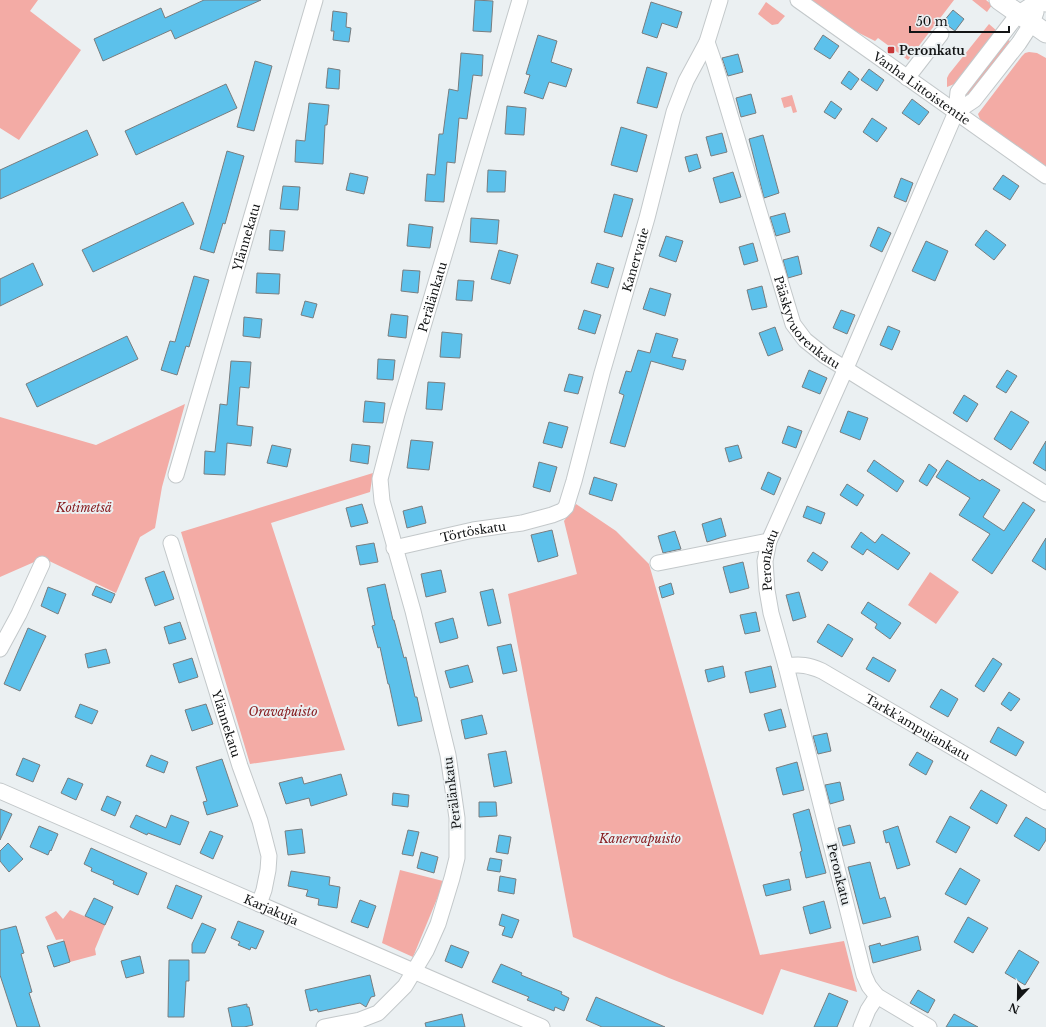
<svg xmlns="http://www.w3.org/2000/svg" width="1046" height="1027" font-family="'Libre Baskerville',serif">
<rect width="100%" height="100%" fill="#ebf0f2"/>
<path fill="#f3aba5" d="M0,0H38L30,11L81,50L19,140L0,128Z
M809,0H954L908,60L878,38L875,41L849,28Z
M972,0H986L992,5L987,12Z
M766,2L785,16L778,24L772,25L758,14Z
M989,24L997,31L959,82L947,87V78L949,74Z
M1006,39L1010,41L973,91L964,97H962Z
M1029,52L1037,53L1046,58V168L981,122L978,114L1022,56L1025,53Z
M792,95L797,112L793,113L791,106L784,108L781,98Z
M185,404L162,487L155,528L140,537L116,593L45,559H41L0,577V417L96,445Z
M373,473L370,492L271,523L345,750L250,764L181,532Z
M576,504L616,531L649,564L760,955L844,941L857,992L781,969L763,1015L669,978L573,937L508,594L577,574L564,521Z
M930,572L959,592L936,624L908,605Z
M400,870L443,881L439,894L413,957L382,943Z
M70,910L105,925L95,949L96,955L70,962L63,939L56,940L45,917L56,911L63,919Z"/>
<path fill="#5cc1eb" stroke="#787d7f" d="M204,0H261L175,39L171,30L103,61L94,39L161,8L165,18Z
M475,0L493,1L491,32L473,31Z
M651,2L682,12L677,28L662,23L657,38L642,33Z
M953,10L964,19L955,31L943,22Z
M333,11L347,13L346,27L351,28L349,42L333,40L334,31H331Z
M538,35L557,41L551,62L572,69L566,87L549,82L543,99L524,93L530,75L526,74Z
M823,35L839,46L830,59L814,49Z
M461,53L483,55L482,76L473,75L467,119L459,118L455,163L447,162L444,202L425,201L427,174L435,175L439,134H443L449,89L458,91Z
M738,54L743,72L728,76L722,58Z
M255,61L272,66L254,131L237,127Z
M647,67L667,73L657,108L637,103Z
M328,68L340,70L339,89L326,88Z
M869,69L884,80L877,91L861,80Z
M849,71L859,79L851,90L841,83Z
M226,84L237,108L136,155L125,131Z
M751,94L756,113L741,117L736,98Z
M912,99L929,112L919,125L902,113Z
M831,101L842,109L835,119L824,112Z
M309,103L329,105L327,125H325L323,164L295,162L296,140L305,141Z
M507,106L526,108L524,135L505,134Z
M872,118L887,128L877,142L863,132Z
M621,127L647,135L637,172L611,165Z
M87,130L98,155L0,199V170Z
M722,133L727,152L711,156L706,137Z
M763,135L779,193L764,198L749,139Z
M227,151L244,156L225,224L223,223L214,253L200,249Z
M697,154L701,168L689,172L685,157Z
M488,170L506,171L505,192H487Z
M733,172L741,197L720,203L713,178Z
M350,173L368,177L364,194L346,190Z
M1003,175L1019,186L1010,200L993,189Z
M901,178L913,183L906,202L894,197Z
M283,186L300,187L298,210L280,209Z
M614,194L633,199L622,237L604,232Z
M183,202L194,224L93,272L82,250Z
M785,213L790,232L776,236L770,217Z
M471,218L499,220L497,244L470,242Z
M409,224L433,227L430,248L407,246Z
M878,227L891,233L882,252L870,246Z
M270,230L285,231L283,251L269,250Z
M986,230L1006,245L994,260L975,245Z
M666,236L683,241L676,262L659,256Z
M926,241L948,251L935,281L912,271Z
M753,243L758,261L744,265L739,247Z
M499,250L518,255L510,284L491,279Z
M798,256L802,274L788,278L783,260Z
M33,263L43,285L0,306V279Z
M597,263L614,268L608,288L591,283Z
M403,270L420,271L418,293L401,291Z
M257,273L280,274L279,294L256,293Z
M194,276L209,280L189,347L186,346L177,375L161,370L170,341L175,342Z
M458,280L474,281L472,301L456,300Z
M762,286L767,307L752,310L747,290Z
M650,288L671,294L665,316L643,309Z
M305,301L317,304L313,318L301,315Z
M584,310L601,315L595,334L578,329Z
M841,310L855,315L847,334L833,328Z
M391,314L408,316L406,338L388,336Z
M244,317L262,319L260,338L243,336Z
M888,326L900,331L892,350L880,345Z
M775,327L783,350L768,356L759,333Z
M442,332L462,334L460,358L440,357Z
M656,333L678,339L672,357L686,360L683,370L651,361L625,447L610,443L624,395L619,393L626,371L631,372L638,350L650,353Z
M127,336L138,359L37,407L26,384Z
M378,359L395,360L393,380L377,379Z
M231,361L251,362L249,388L240,387L237,425L253,427L251,446L227,443L225,475L204,474L205,451L215,452L220,404L227,405Z
M809,370L827,378L820,394L802,387Z
M1007,370L1017,376L1006,393L996,387Z
M569,374L583,377L578,394L564,391Z
M428,382L445,383L442,410L426,409Z
M964,395L978,404L967,422L953,413Z
M365,401L385,403L383,423L363,422Z
M848,411L868,418L860,440L840,432Z
M1011,411L1029,422L1011,450L994,439Z
M549,422L568,427L562,448L543,443Z
M788,426L802,431L796,448L782,443Z
M411,440L433,442L429,470L407,468Z
M1046,441V471L1033,463Z
M352,444L370,446L368,464L350,461Z
M272,445L291,449L287,467L267,463Z
M738,445L742,458L729,462L725,448Z
M874,460L904,481L897,492L867,471Z
M947,460L980,481L982,479L1000,490L983,517L1004,531L1023,502L1035,510L992,574L972,560L990,534L959,515L970,498L936,477Z
M539,462L557,467L550,492L533,487Z
M929,464L937,470L927,486L919,481Z
M768,472L781,478L774,495L761,489Z
M594,477L617,484L612,501L589,494Z
M847,484L864,495L857,506L840,495Z
M362,504L368,523L351,527L346,508Z
M422,506L426,523L407,528L403,511Z
M807,506L825,513L821,524L803,517Z
M721,518L726,536L707,542L702,524Z
M552,530L558,556L538,562L531,535Z
M675,531L681,549L663,553L658,536Z
M861,532L875,543L882,534L910,553L898,570L867,549L863,555L851,547Z
M1046,538V570L1032,561Z
M374,543L378,562L360,565L356,546Z
M813,552L828,562L822,571L807,561Z
M743,562L749,588L730,593L723,567Z
M441,570L446,592L426,597L421,574Z
M164,571L174,599L155,606L145,578Z
M671,583L674,594L662,598L659,587Z
M385,584L393,620H394L404,658L406,657L415,697H417L422,721L398,726L389,684H388L380,647L378,648L372,626L375,625L367,588Z
M96,586L115,594L111,603L92,595Z
M48,587L66,594L58,614L41,606Z
M493,589L501,623L488,626L480,592Z
M799,592L806,617L793,621L786,595Z
M868,602L901,623L890,639L875,628L877,624L861,613Z
M756,612L760,631L745,634L740,615Z
M453,618L458,638L440,643L435,623Z
M180,622L186,639L169,644L164,627Z
M828,624L853,639L842,657L817,642Z
M28,628L46,636L20,691L4,684Z
M511,644L517,671L503,674L497,647Z
M106,649L110,663L88,668L85,654Z
M873,657L896,670L889,682L866,669Z
M192,658L198,677L179,683L173,664Z
M993,658L1002,664L984,692L975,686Z
M468,665L473,682L450,688L445,671Z
M723,666L725,677L708,682L705,670Z
M771,666L776,687L750,693L745,672Z
M941,689L958,699L948,717L930,707Z
M1009,692L1020,699L1011,711L1001,704Z
M80,704L98,711L92,724L75,717Z
M206,704L213,724L192,731L185,710Z
M781,709L786,727L769,731L764,714Z
M482,715L487,734L465,739L461,720Z
M998,727L1024,742L1016,756L990,742Z
M827,733L831,751L818,754L813,736Z
M506,751L512,783L494,787L488,754Z
M917,752L933,761L926,775L909,765Z
M151,755L168,762L164,773L146,766Z
M23,758L40,765L33,782L16,775Z
M222,759L238,806L207,815L203,802L207,801L196,767Z
M797,762L804,790L783,795L776,768Z
M341,774L347,795L311,806L309,798L286,804L279,783L302,777L304,784Z
M68,778L83,784L76,800L61,793Z
M840,782L844,800L830,804L825,785Z
M981,790L1007,805L997,824L970,808Z
M393,793L409,795L408,807L392,805Z
M107,796L121,802L115,816L101,810Z
M479,802H496L497,816L479,817Z
M0,809L12,814L0,840Z
M809,809L826,873L806,878L800,852L802,851L793,814Z
M136,815L166,828L171,815L189,822L180,845L148,833L147,835L130,827Z
M950,816L970,827L956,853L936,842Z
M1026,817L1046,829V840L1039,851L1014,836Z
M850,825L855,843L843,846L838,828Z
M39,826L58,834L51,851L50,850L48,855L30,847Z
M898,826L910,865L897,869L889,842L886,843L883,831Z
M302,829L305,853L288,855L285,831Z
M408,830L419,832L413,856L402,854Z
M210,831L223,836L213,859L200,853Z
M499,835L511,837L508,854L496,852Z
M8,843L23,859L9,872L0,861V851Z
M91,848L147,873L138,895L113,884L114,881L91,871L92,868L84,864Z
M421,852L438,857L434,873L417,868Z
M490,858L502,860L500,872L487,870Z
M870,862L880,899L885,897L891,917L863,924L848,867Z
M960,868L980,880L966,905L945,894Z
M291,871L330,877L329,885L340,887L337,908L318,905L319,899L306,896L308,890L288,886Z
M500,876L516,879L514,894L498,891Z
M789,879L791,890L766,896L763,885Z
M176,885L202,896L192,919L167,908Z
M94,898L113,907L105,925L85,916Z
M360,900L376,906L368,928L351,922Z
M824,901L831,928L810,934L803,907Z
M502,914L519,920L512,938L502,935L505,927L499,925Z
M968,917L988,928L973,953L954,942Z
M238,921L264,931L256,949L251,947L250,950L238,945L240,942L231,938Z
M202,923L216,929L205,953H192V944Z
M16,926L24,953L21,954L32,992L29,993L40,1027H17L0,975V930Z
M918,936L921,950L873,963L869,946L880,943L881,946Z
M64,941L70,962L54,967L47,946Z
M451,945L469,952L462,968L445,961Z
M1019,950L1039,962L1025,985L1005,973Z
M140,956L144,973L126,978L121,961Z
M169,960H189V981H186L184,1017H168Z
M501,964L522,973L521,975L562,992L561,994L569,998L564,1011L555,1007L554,1011L527,1000L529,997L492,982Z
M370,975L375,996L371,997L366,1007L360,1003L318,1012L317,1009L310,1011L305,990Z
M918,990L935,1000L928,1013L910,1003Z
M829,993L848,1001L837,1027H814Z
M596,997L665,1027H602L586,1020Z
M247,1004V1007H249L253,1025L244,1027H232L228,1008Z
M462,1014L465,1027H426L425,1023Z
M954,1014L978,1027H946Z"/>
<g fill="none" stroke-linecap="round" stroke-linejoin="round">
<defs>
<g id="minor">
<path id="s1" d="M798,0L1046,176"/>
<path id="s2" d="M707,42L715,65L793,324L805,340L825,356L1046,494"/>
<path d="M907,78L941,34"/>
<path d="M956,112L974,100L1019,43L1032,23L1036,12"/>
<path id="s3" d="M176,475L315,0"/>
<path id="s4" d="M171,543L240,766L260,821L269,856L268,870L264,890L259,904"/>
<path id="s5" d="M394,548L473,530L522,523L552,515L562,511L566,507L574,481L602,373L647,218L674,112L686,81L707,42L720,0"/>
<path d="M658,563L769,541"/>
<path d="M0,649L19,614L42,564"/>
<path id="s6" d="M786,666C801,664 808,665 822,671L1046,802"/>
<path id="s7" d="M0,791L542,1027"/>
<path id="s8" d="M324,1027L360,1020L378,1013L405,986L426,951L438,924L452,878L457,858V818L448,755L413,611L382,501L380,479L397,414L520,0"/>
<path d="M861,1027L868,1010L877,996"/>
<path id="s9" d="M929,1027L877,996L869,986L864,975L786,666L771,613L767,590L765,561L769,541L846,368L956,112L958,92L1019,13L1039,0"/>
</g>
<path id="major" d="M999,0L1046,33
M1043,0L1046,2"/>
</defs>
<use href="#minor" stroke="#c3c8ca" stroke-width="17"/>
<use href="#major" stroke="#c3c8ca" stroke-width="21"/>
<use href="#minor" stroke="#fff" stroke-width="15"/>
<use href="#major" stroke="#fff" stroke-width="19"/>
</g>
<rect fill="#c73839" stroke="#ebf0f2" stroke-width="1.5" x="887" y="46" width="8" height="8" rx="2"/>
<g text-anchor="middle" dominant-baseline="central" stroke-width="4" stroke-linejoin="round" paint-order="stroke">
<g font-size="12" font-weight="bold" fill="#121415" stroke="#ebf0f2" text-anchor="start">
<text x="899" y="50">Peronkatu</text>
</g>
<g font-size="12" fill="#121415" stroke="#ebf0f2">
<text stroke="none"><textPath href="#s1" startOffset="152">Vanha Littoistentie</textPath></text>
<text stroke="none"><textPath href="#s3" startOffset="248">Ylännekatu</textPath></text>
<text stroke="none"><textPath href="#s5" startOffset="435">Kanervatie</textPath></text>
<text stroke="none"><textPath href="#s8" startOffset="811">Perälänkatu</textPath></text>
<text stroke="none"><textPath href="#s2" startOffset="301">Pääskyvuorenkatu</textPath></text>
<text stroke="none"><textPath href="#s5" startOffset="81">Törtöskatu</textPath></text>
<text stroke="none"><textPath href="#s9" startOffset="513">Peronkatu</textPath></text>
<text stroke="none"><textPath href="#s4" startOffset="189">Ylännekatu</textPath></text>
<text stroke="none"><textPath href="#s6" startOffset="148">Tarkk'ampujankatu</textPath></text>
<text transform="translate(452 793) rotate(-97)">Perälänkatu</text>
<text transform="translate(839 874) rotate(76)">Peronkatu</text>
<text stroke="none"><textPath href="#s7" startOffset="296">Karjakuja</textPath></text>
</g>
<g font-size="12" font-style="italic" fill="#871d20" stroke="#ebf0f2">
<text x="84" y="507">Kotimetsä</text>
<text x="283" y="711">Oravapuisto</text>
<text x="640" y="838">Kanervapuisto</text>
</g>
</g>
<g transform="translate(1018 999) rotate(202)" stroke="#ebf0f2" stroke-width="3" paint-order="stroke">
<path d="M0-3L7 15L0 10L-7 15Z" fill="#121415"/>
<text y="-6" font-size="11" font-weight="bold" text-anchor="middle" fill="#121415">N</text>
</g>
<path d="M910 26v6h99v-6" fill="none" stroke="#121415" stroke-width="2"/>
<text x="916" y="26" font-size="12" fill="#121415" stroke="#ebf0f2" stroke-width="3" paint-order="stroke">50 m</text>
</svg>
